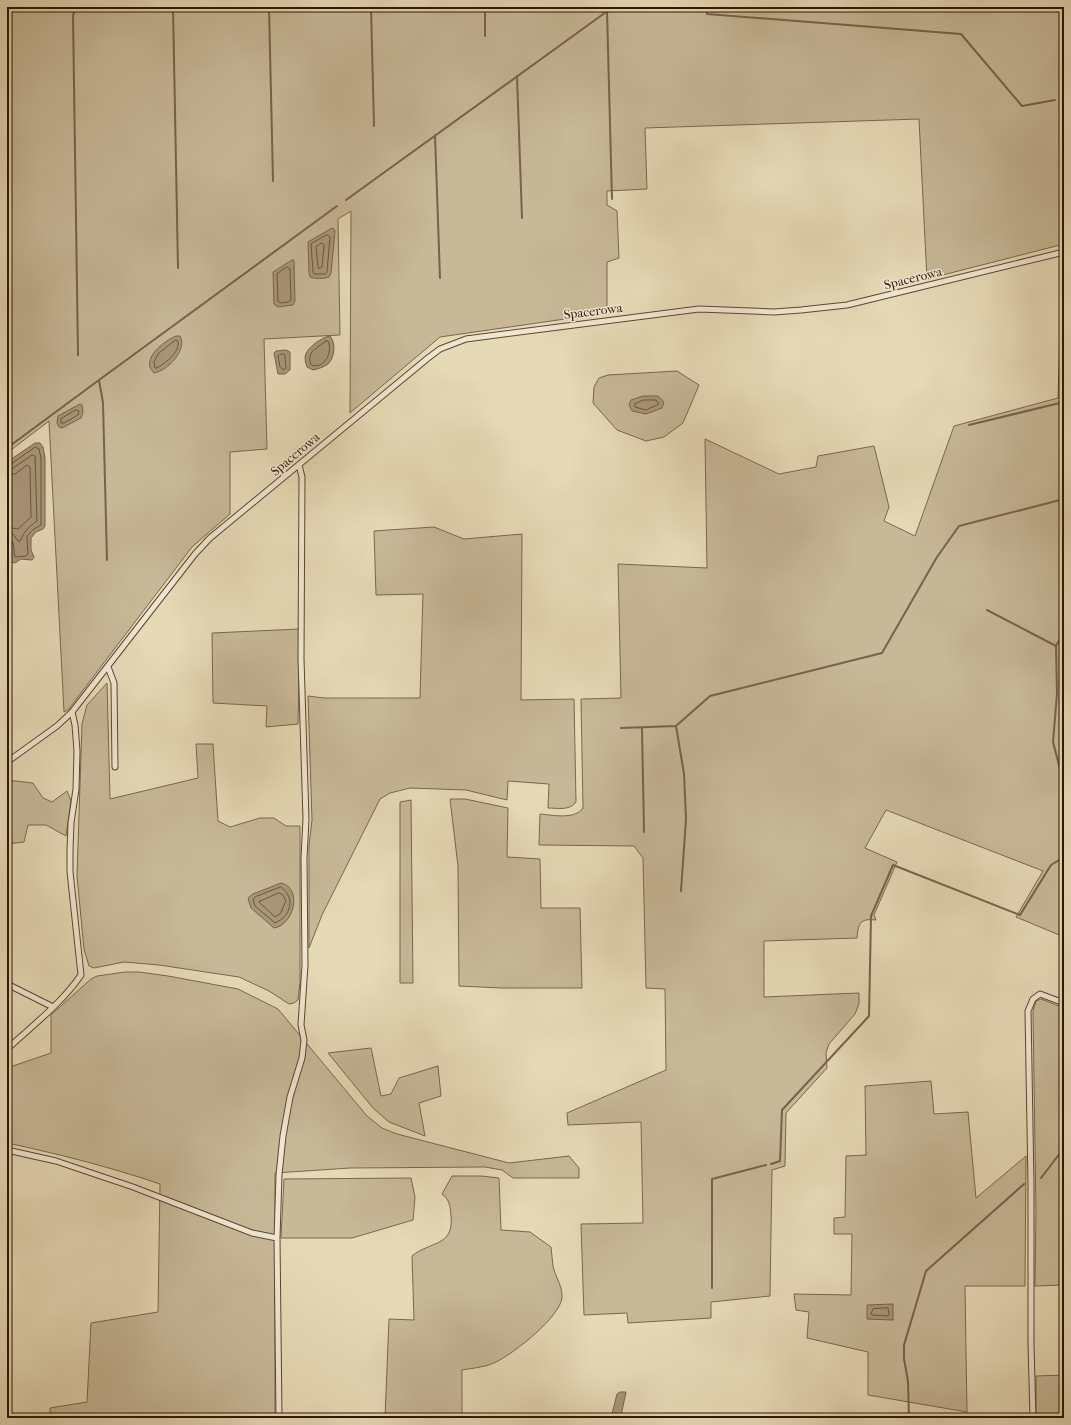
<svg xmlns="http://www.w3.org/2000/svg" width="1071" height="1425" font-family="'IM FELL French Canon',serif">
<rect width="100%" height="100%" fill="#e6d9b6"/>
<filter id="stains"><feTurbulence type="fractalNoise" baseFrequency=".005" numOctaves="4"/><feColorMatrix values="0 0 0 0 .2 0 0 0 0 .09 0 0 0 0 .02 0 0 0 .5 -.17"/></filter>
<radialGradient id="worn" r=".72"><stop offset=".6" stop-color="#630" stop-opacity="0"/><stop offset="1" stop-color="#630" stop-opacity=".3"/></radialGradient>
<path fill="#c7b898" stroke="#7b664e" d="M7,7H1064V244L927,279L919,119L645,128L647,189L607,191V205L617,211L619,258L607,262V313L440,337L350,413L351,211L338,219L340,335L264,339L267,449L230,452V514L192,547L68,710L64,712L49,421L7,453Z
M1064,259V937L1016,917L1043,871L886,810L865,848L897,862L874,915L876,920C860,918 858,924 857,938L764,941V997L859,993V1004L855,1014L829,1044L826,1053L827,1068L786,1113L785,1166L772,1170L770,1296L711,1302V1318L628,1323L627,1313L584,1315L581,1224L643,1223L641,1122L568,1125L567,1113L666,1070L665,989L646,988L643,858L634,846L539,845L540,814C552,815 575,820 583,808L581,699L621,698L618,564L707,568L705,439L779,474L816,467L818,456L874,446L889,507L884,521L915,536L954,426L1058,398L1062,260Z
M677,371L699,385L683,423L664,437L646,441L617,430L593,403L594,387L599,378L608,375Z
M434,527L464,539L522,534L521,700L574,699L576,802C570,811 557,808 548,808L549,784L508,781L507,800L466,790L410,788L390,793L380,799L322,915L309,948V845L312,820L308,696L324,698H420L423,594L376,595L374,531Z
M300,629L298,724L266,727L267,706L213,703L212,633Z
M107,683L110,799L198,778L196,744H213L218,821L230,827L260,818H274L286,826H300V982L298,1000L294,1003L289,1004L269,991L239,977L159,965L124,962L94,968L89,966L84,949L77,876L82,724L87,705Z
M7,780L33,783L43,798L52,802L67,791L71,801L66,836L46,825H28L24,842L7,844Z
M450,799H465L508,808L507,857L540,859L541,908H580L582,988H502L459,986L458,866Z
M411,800L413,983H400V802Z
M125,972H139L168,976L238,989L278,1009L367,1116L382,1128L397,1134L509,1163L569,1156L579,1168V1178H513L502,1170L485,1167L350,1168L275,1173V1418H50V1408L87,1402L91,1323L158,1312L160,1184C110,1167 59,1154 7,1143V1068L51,1053V1015L91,979L97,976Z
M1041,999L1064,1008V1285L1035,1286L1036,1211L1033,1011L1036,1001Z
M371,1048L381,1096L391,1094L399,1078L438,1066L441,1096L419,1103L425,1136L389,1122L373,1108L328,1053Z
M931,1081L934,1114L968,1112L976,1198L1026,1156L1025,1286H965L967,1412L868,1395V1352L807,1338L809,1312L796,1310L794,1294L851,1295L852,1234H834V1218L845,1217L846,1156L866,1155L865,1086Z
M452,1176H481L499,1178L501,1230L530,1232L551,1247C552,1253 552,1260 553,1266C555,1276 563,1287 562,1298C559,1318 515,1352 498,1361C488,1367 473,1368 462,1370V1418H385L389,1319L414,1320L412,1256C430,1241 454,1247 451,1216C450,1206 450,1200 442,1194Z
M411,1178L415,1197L413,1220L352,1238H281L284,1179Z
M1064,1375V1418H1036V1376Z"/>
<path fill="#a89679" stroke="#78624a" d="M332,228L334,229L335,231L331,273L329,277C324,279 315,279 310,277L309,273L308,242Z
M292,260H294V263L295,301L293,305L278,307L274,304L273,272Z
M176,336H180C188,350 167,371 154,373C153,372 150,368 150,367C146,355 166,340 176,336Z
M330,336C336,343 335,357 328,364C324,367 318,369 313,370L307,367C306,364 305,360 305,357C306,348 322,337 330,336Z
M286,350L290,352V370L285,374H278L274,353L276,351Z
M643,396H658L664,402L662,408L646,414L632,411L629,405L631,400Z
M80,404L82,405L83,412L81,418L62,428L59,427L57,423L58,416Z
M35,443H40L43,447L45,458V526L43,529L36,532L31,538V550L34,557L32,560L21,559L15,563L11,562L8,530L7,462Z
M281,883C303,888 294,925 274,928L251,908L248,898L253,894Z
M893,1304V1320L867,1319V1305Z
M620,1392H626L621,1416H615L612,1414L617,1394Z"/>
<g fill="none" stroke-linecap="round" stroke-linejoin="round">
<path stroke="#6c553e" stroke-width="1" d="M327,235L330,237L327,272L325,274H314L313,272L311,244Z
M322,243L324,245L322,267L319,269L318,267L316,247Z
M287,267L290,269L291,300L288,302L280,303L278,301L277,274Z
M176,340L178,341C180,353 166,362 157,368H155L154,362L158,354Z
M326,341H328C333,351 325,370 311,365C306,352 317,348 326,341Z
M284,354L285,356L286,368L283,370L280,367L278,356L279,355Z
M644,400H656L659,404L646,410L635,407V404Z
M76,410L79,411L78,415L64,423H61V419Z
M7,464H11L35,447L39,449L41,458V525L34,529L27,536L28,554L26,556L15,557C13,550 16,539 7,538
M7,469L13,468L32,455L35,456L37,521C27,528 25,531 20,541H18L13,534L7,533
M7,475L15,474L27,465L30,467L31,517L18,529L7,527
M281,887C296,898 291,916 275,923L255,906L253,900L255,897Z
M279,893L283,895L286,901L280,914L275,917L259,902Z
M888,1308L889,1314L888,1316L873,1315L871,1314L873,1309Z"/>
<path stroke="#78624a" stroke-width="2" d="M75,7L73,16L78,355
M82,7C93,9 104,12 114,7
M173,7L178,268
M269,7L273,181
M371,7L374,126
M707,7V14L961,34L1022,106L1055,100
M607,11L612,199
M485,36V7
M517,76L522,218
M435,135L440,278
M346,200L613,7
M99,380L103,403L107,560
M969,425L1064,402
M7,448L99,380L337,206
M987,610L1056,646
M1064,631L1056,646L1057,694L1053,742L1060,769L1064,773
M676,726L684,774L686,819L681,891
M621,728L676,726L710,696L882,653L937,557L959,526L1064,499
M642,728L644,832
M771,1164L780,1161L782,1110L869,1016L871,916L893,865L1020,915L1051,865L1064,857
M1041,1178L1064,1148
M712,1288V1179L766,1165
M909,1418L908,1381L904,1359V1345L926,1271L1024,1184"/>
<defs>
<path id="minor" d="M108,667L114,683L115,767
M7,762L57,726L72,712L195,554L210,538L428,358L440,349L466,339L699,309L774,312L801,310L847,305L1064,252
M7,984L53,1007
M7,1049C32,1026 62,1003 81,975L70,872V850L71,823L76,789L77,751L75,725L72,712
M7,1150L56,1161L133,1187L252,1233L277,1238
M279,1418L277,1238L279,1175L283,1136L290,1097L302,1058L304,1040L301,1025L305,965L304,858L306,819L301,659L302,477L299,465
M1033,1418L1031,1344V1184L1028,1011L1033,999L1040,994L1064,1003"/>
</defs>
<use href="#minor" stroke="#5d4530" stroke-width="7"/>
<use href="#minor" stroke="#efe6d0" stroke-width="5"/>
</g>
<g text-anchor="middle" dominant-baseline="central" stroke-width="3" stroke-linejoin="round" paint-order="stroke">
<g font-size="13" fill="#2f1403" stroke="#efe6d0">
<text transform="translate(913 278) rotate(-14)">Spacerowa</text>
<text transform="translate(593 311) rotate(-7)">Spacerowa</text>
<text transform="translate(295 454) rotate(-40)">Spacerowa</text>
</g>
</g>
<rect width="1071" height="1425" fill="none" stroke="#e6d9b6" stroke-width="24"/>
<rect x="8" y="8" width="1055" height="1409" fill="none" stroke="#2f1403" stroke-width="2"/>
<rect x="12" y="12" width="1047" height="1401" fill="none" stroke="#2f1403"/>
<rect width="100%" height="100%" filter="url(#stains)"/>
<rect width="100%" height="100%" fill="url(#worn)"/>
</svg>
